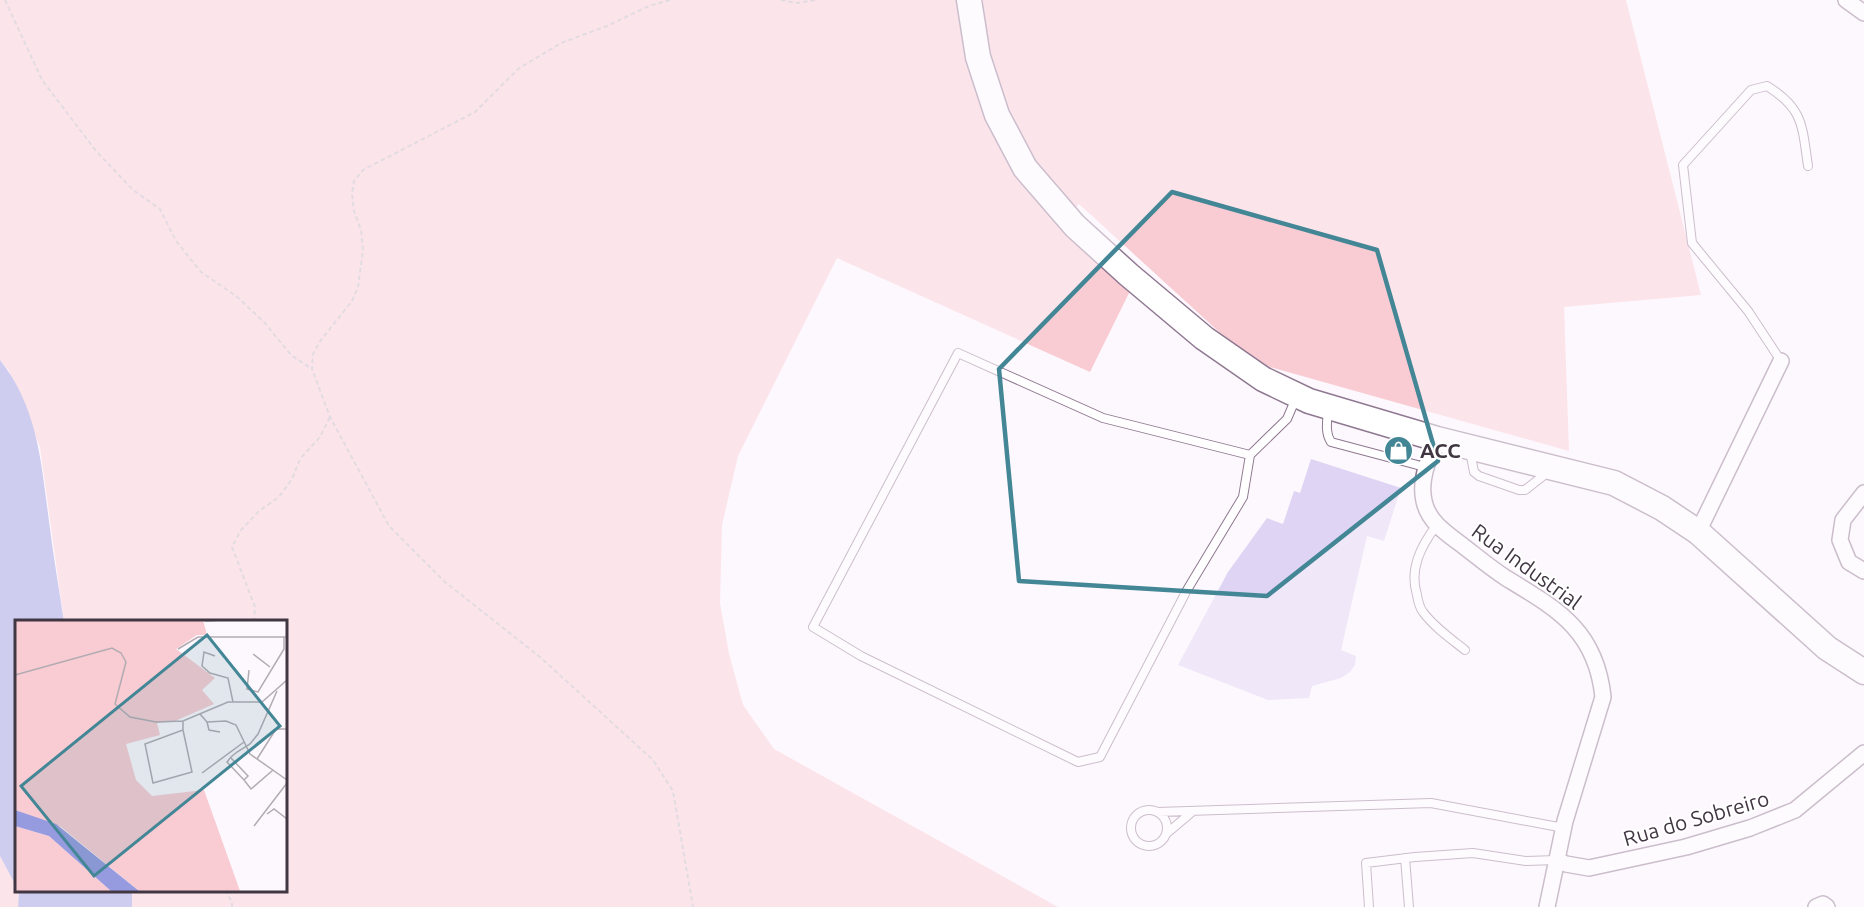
<svg xmlns="http://www.w3.org/2000/svg" width="1864" height="907" font-family="Ubuntu,sans-serif">
<rect width="100%" height="100%" fill="#fdf8fd"/>
<path fill="#f9ccd3" d="M0,0H1626L1701,295L1564,307L1569,451L1252,362L1079,204L1060,223L1132,287L1090,372L837,258L738,456L722,525L720,603L729,654L743,705L774,749L1058,907H132V891L285,890V622H64L40,447L9,371L0,360Z
M0,856L16,886V890L19,891L18,907H0Z"/>
<path fill="#969adf" d="M0,360C38,408 41,462 49,521C53,555 59,588 64,622H16V886L0,856Z
M19,891H132V907H18Z"/>
<path fill="#dfd4f3" d="M1311,459L1401,488L1384,541L1367,536L1341,650L1356,656L1355,665L1350,672L1341,678L1312,686L1309,698L1268,700L1178,665L1228,572L1267,518L1283,524L1294,491L1300,493Z"/>
<g fill="none" stroke-linecap="round" stroke-linejoin="round">
<defs>
<path id="service" d="M1781,361L1748,311L1692,243L1683,165L1751,90L1767,86C1804,109 1802,126 1808,166
M1328,411C1327,422 1325,433 1331,442L1425,467
M1470,451L1474,472L1479,476L1519,490H1525L1548,472
M1250,455L1243,497L1187,590L1100,757L1078,762L861,656L813,627L958,353L1103,418L1250,455L1287,419L1296,398
M1436,526C1421,546 1409,569 1417,595C1418,601 1419,607 1423,612C1434,627 1450,638 1465,650
M1131 828a18 18 0 1 1 36 0a18 18 0 1 1-36 0Z
M1158,812L1431,803L1564,828
M1166,834L1192,812
M1405,858L1409,907
M1369,907L1366,863L1415,857L1473,853L1526,861L1557,860"/>
<path id="minor" d="M1846,0L1864,13
M1437,439C1429,458 1419,479 1424,501C1428,520 1443,531 1458,542C1474,554 1489,567 1506,578C1557,609 1596,630 1603,697L1565,821L1547,907
M1864,493L1843,520L1840,540L1849,562L1864,571
M1698,532L1781,361
M1557,860L1566,864L1589,868L1686,847L1750,828L1795,810L1864,753
M1816,907L1823,904L1827,907"/>
<path id="primary" d="M969,0L978,57L997,115L1025,168L1075,226L1129,275L1204,338L1263,379L1309,401L1437,439L1614,483L1662,508L1698,532L1827,648L1864,672"/>
</defs>
<use href="#service" stroke="#8f7891" stroke-width="10"/>
<use href="#minor" stroke="#8f7891" stroke-width="18"/>
<use href="#primary" stroke="#8f7891" stroke-width="27"/>
<path stroke="#c1bbc2" stroke-width="2" stroke-dasharray="4.5 3" stroke-linecap="butt" d="M5,0L42,80L96,151L133,190L160,209L176,241L201,272L236,296L264,322L291,355L312,369
M670,0L649,6L607,26L561,43L518,69L475,112L363,170L354,181L352,194L354,211L361,230L363,250L358,287L352,301L321,340L313,354L312,369L330,417L389,526L445,582L540,657L653,760L673,791L693,907
M781,0L797,3L816,0
M254,622L255,607L232,547L241,530L259,511L279,497L292,479L300,459L320,437L330,417
M225,890L232,902V907"/>
<use href="#service" stroke="#fff" stroke-width="8"/>
<use href="#minor" stroke="#fff" stroke-width="15"/>
<use href="#primary" stroke="#fff" stroke-width="24"/>
</g>
<path d="M0 0H1864V907H0ZM1172,192L1377,250L1438,461L1267,596L1019,581L999,369Z" fill="#fdf8fd" fill-opacity=".55" fill-rule="evenodd"/>
<path fill="none" stroke="#438696" stroke-width="4.5" stroke-linejoin="round" d="M1172,192L1377,250L1438,461L1267,596L1019,581L999,369Z"/>
<defs>
<symbol id="shop-disc" viewBox="-11 -11 22 22"><circle r="9.5" fill="#438696" stroke="#fff"/><path d="M-5-2.5h2.3a2.7 3.5 0 0 1 5.4 0H5L5.5 6h-11ZM-1.5-2.5h3a1.5 2.3 0 0 0-3 0Z" fill="#fff"/></symbol>
</defs>
<g fill-rule="evenodd">
<use href="#shop-disc" x="1382" y="434" width="33" height="33"/>
</g>
<g text-anchor="middle" dominant-baseline="central" stroke-width="4.5" stroke-linejoin="round" paint-order="stroke">
<g font-size="21" font-weight="bold" fill="#413742" stroke="#fff" text-anchor="start">
<text x="1420" y="450">ACC</text>
</g>
<g font-size="21" fill="#413742" stroke="#fff">
<text transform="translate(1527 566) rotate(36)">Rua Industrial</text>
<text transform="translate(1696 818) rotate(-16)">Rua do Sobreiro</text>
</g>
</g>
<g transform="translate(15 620)">
<rect width="272" height="272" fill="#fdf8fd"/>
<path d="M0,0H188L192,15H182L161,29L200,58L187,70L199,84L160,101L142,103L145,115L111,124L121,160L137,176L189,170L225,271H124L46,207L0,190ZM0,206L34,216L96,271H0Z" fill="#f9ccd3"/>
<path d="M0,190L41,204L124,271H96L34,216L0,206Z" fill="#969adf"/>
<path fill="none" stroke="#b2abb2" stroke-width="1.5" d="M190,1L209,0M163,29L183,17H272M238,34L255,47M200,36L189,32L187,46L195,53L213,58L218,82M234,50L232,69L243,72L269,29V17M0,55L97,28L106,33L111,42L100,84L115,97L141,102L168,101L213,82H247L272,60M185,94L192,102L211,101L221,105L235,134L272,160M192,102L194,110L205,112M168,110L177,152L138,163L130,124L168,110V101M216,138L233,156L229,160L212,142L216,137L222,132L235,124L243,114L262,71M242,139L261,109H272M187,153L229,122M229,160L236,169L258,150M252,194L259,189L272,199M239,206L272,163"/>
<path fill="#438696" fill-opacity="0.15" stroke="#438696" stroke-width="3" d="M192,15L265,106L79,256L6,166Z"/>
<rect width="272" height="272" fill="none" stroke="#413742" stroke-width="3"/>
</g>
</svg>
